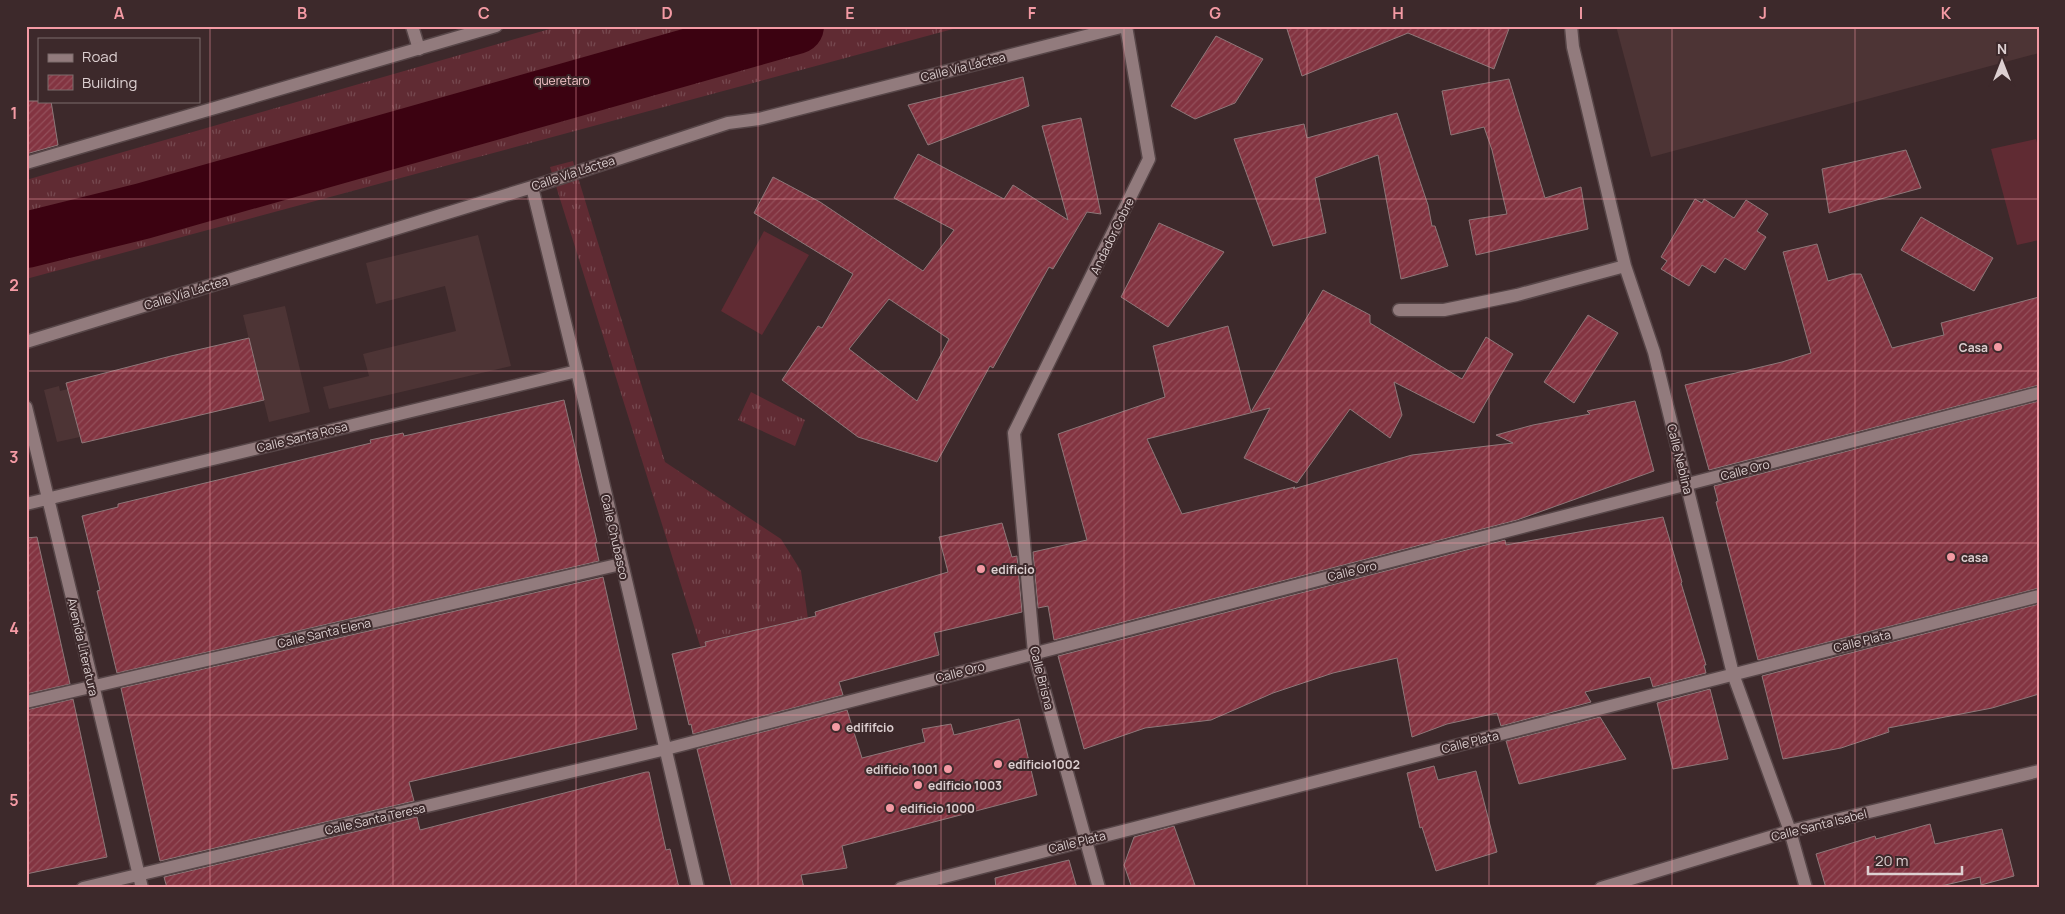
<svg xmlns="http://www.w3.org/2000/svg" width="2065" height="914" font-family="Manrope,sans-serif">
<defs>
<pattern id="grass-tufts" width="24" height="20" patternUnits="userSpaceOnUse" patternTransform="scale(1.25)"><rect width="24" height="20" fill="#602b33"/><path d="M3 7l-1-3M5 7V3M7 7l1-3M15 17l-1-3M17 17v-4M19 17l1-3" fill="none" stroke="#764950"/></pattern>
<pattern id="building-hatch" width="6" height="6" patternUnits="userSpaceOnUse" patternTransform="scale(1.25)"><rect width="6" height="6" fill="#833441"/><path d="M-1 1l2-2M0 6l6-6M5 7l2-2" fill="none" stroke="#94505b"/></pattern>
</defs>
<rect width="100%" height="100%" fill="#3d292b"/>
<path fill="#4d3435" d="M1616,26H2036L2039,35V53L1651,157Z
M478,235L511,366L329,409L323,387L369,376L363,354L456,331L445,286L376,304L366,263Z
M285,306L310,412L269,422L243,315Z
M59,386L60,391L68,389L80,437L57,442L44,390Z"/>
<path fill="url(#grass-tufts)" d="M560,26H964L26,279V180Z
M573,161L665,462L781,539L801,571L812,646L708,671L550,167Z
M751,392L805,420L795,446L738,420Z"/>
<path fill="#602b33" d="M2036,139L2039,150V240L2017,245L1991,149Z
M764,231L809,255L762,335L721,311Z"/>
<g fill="none" stroke-linecap="round" stroke-linejoin="round">
<path stroke="#3c0211" stroke-width="56" d="M26,240L143,211L796,26"/>
</g>
<path fill="url(#building-hatch)" stroke="#8e7779" fill-rule="evenodd" d="M1286,26H1510L1494,69L1408,33L1302,76Z
M1216,36L1263,59L1235,103L1195,119L1171,106Z
M1023,77L1029,106L928,145L908,105Z
M1509,79L1545,198L1581,187L1588,229L1476,255L1469,220L1507,214L1492,150L1484,127L1451,135L1442,91Z
M26,101H51L58,145L26,154Z
M1397,113L1428,205L1432,226H1435L1448,266L1401,279L1378,155L1315,178L1326,233L1273,246L1234,139L1304,124L1307,138Z
M1081,118L1101,214L1087,212L1053,269L1049,267L993,368L990,366L937,462L858,437L782,380L818,326L822,328L853,274L754,213L773,177L820,202L923,271L954,230L894,198L918,154L1004,199L1013,185L1068,220L1042,126ZM889,299L949,339L917,401L849,349Z
M1906,150L1921,188L1829,213L1822,169Z
M1695,199L1702,203L1704,199L1734,218L1746,200L1768,214L1757,231L1766,237L1745,270L1725,258L1715,273L1702,265L1689,286L1661,269L1667,261L1661,257Z
M1921,217L1993,258L1974,291L1901,250Z
M1159,223L1224,252L1168,327L1121,297Z
M1817,244L1828,281L1852,274H1861L1892,348L1944,335L1941,323L2039,297V385L1709,470L1685,385L1782,362L1811,353L1783,252Z
M1323,290L1370,315V323L1462,379L1486,337L1513,354L1474,423L1394,382L1402,415L1390,438L1350,409L1297,483L1244,458L1270,408L1147,439L1182,514L1295,487L1293,489L1412,455L1513,443L1496,435L1533,425L1590,414L1587,411L1635,401L1654,471L1517,520L1054,640L1048,606L1038,608L1033,552L1087,540L1058,434L1165,397L1153,346L1228,326L1251,412Z
M1588,315L1618,333L1574,403L1544,382Z
M249,338L264,400L82,443L66,383L171,356Z
M564,400L597,542L595,543L599,561L117,673L97,591L100,590L82,516L118,507V504L371,443L370,440L403,433L404,436Z
M2039,401V588L1758,660L1716,502L1718,501L1714,486Z
M1663,517L1682,582L1681,583L1706,665H1704L1706,673L1653,687L1650,677L1585,692L1591,702L1501,726L1497,713L1447,724L1412,737L1397,658L1333,673L1273,693L1211,720L1145,728L1084,749L1058,656L1505,540L1506,545Z
M1002,523L1012,557L1017,556L1022,612L934,633L939,655L839,682L843,695L693,734L691,724L689,725L672,654L706,646L705,642L816,616L815,612L948,572L939,537Z
M37,537L70,684L26,694V538Z
M603,577L637,729L409,782L414,801L160,861L121,688Z
M2039,604V694L1992,708L1888,728L1889,732L1841,748L1783,759L1762,676Z
M1710,689L1728,759L1673,769L1657,703Z
M73,699L107,857L26,874V710Z
M847,710L862,758L925,742L922,729L951,724L954,735L1019,719L1037,795L842,846L847,868L801,875L804,888H732L697,749Z
M1600,717L1626,759L1519,784L1506,741Z
M1434,766L1438,780L1476,771L1497,852L1436,871L1422,827L1420,828L1407,773Z
M646,772H649L666,850L670,849L679,888H167L164,877L417,817L420,830Z
M1930,824L1935,844L2002,829L2014,876L1981,885L1980,877L1932,888H1826L1816,854L1875,836L1876,839Z
M1174,826L1196,888H1132L1124,865L1134,837Z
M1069,860L1077,888H996L995,878Z"/>
<g fill="none" stroke-linecap="round" stroke-linejoin="round">
<defs>
<path id="street" d="M412,26L419,49
M1571,26L1573,47L1625,266L1654,352L1733,674L1790,831L1806,888
M532,187L577,371L698,888
M1399,310H1444L1517,295L1625,266
M26,342L532,187L728,123L759,119L1125,26
M26,407L142,888
M26,504L577,371
M26,702L621,564
M83,888L666,749L2039,393
M901,888L2039,596
M1099,888L1034,653L1014,433L1149,159L1126,26
M1601,888L1790,831L2039,771"/>
<path id="secondary" d="M26,163L496,26"/>
</defs>
<use href="#street" stroke="#574648" stroke-width="15"/>
<use href="#secondary" stroke="#574648" stroke-width="15"/>
<use href="#street" stroke="#927b7d" stroke-width="12"/>
<use href="#secondary" stroke="#927b7d" stroke-width="12"/>
</g>
<path fill="none" stroke="#f49aa4" stroke-width="1" stroke-opacity="0.55" d="M210,26V888M393,26V888M576,26V888M758,26V888M941,26V888M1124,26V888M1307,26V888M1489,26V888M1672,26V888M1855,26V888M26,199H2039M26,371H2039M26,543H2039M26,715H2039"/>
<g fill="#f49aa4" stroke="#3d292b" stroke-width="2">
<circle cx="1998" cy="347" r="5"/>
<circle cx="1951" cy="557" r="5"/>
<circle cx="981" cy="569" r="5"/>
<circle cx="836" cy="727" r="5"/>
<circle cx="998" cy="764" r="5"/>
<circle cx="948" cy="769" r="5"/>
<circle cx="918" cy="785" r="5"/>
<circle cx="890" cy="808" r="5"/>
</g>
<g text-anchor="middle" dominant-baseline="central" stroke-width="4" stroke-linejoin="round" paint-order="stroke">
<g font-size="12" fill="#ddd0d1" stroke="#3d292b">
<text transform="translate(963 67) rotate(-14)">Calle Vía Láctea</text>
<text transform="translate(573 173) rotate(-18)">Calle Vía Láctea</text>
<text transform="translate(1112 236) rotate(-64)">Andador Cobre</text>
<text transform="translate(186 293) rotate(-17)">Calle Vía Láctea</text>
<text transform="translate(302 437) rotate(-14)">Calle Santa Rosa</text>
<text transform="translate(1680 459) rotate(76)">Calle Neblina</text>
<text transform="translate(1745 470) rotate(-15)">Calle Oro</text>
<text transform="translate(615 537) rotate(77)">Calle Chubasco</text>
<text transform="translate(1352 571) rotate(-14)">Calle Oro</text>
<text transform="translate(324 633) rotate(-13)">Calle Santa Elena</text>
<text transform="translate(1862 641) rotate(-14)">Calle Plata</text>
<text transform="translate(83 647) rotate(77)">Avenida Literatura</text>
<text transform="translate(960 672) rotate(-15)">Calle Oro</text>
<text transform="translate(1042 678) rotate(76)">Calle Brisna</text>
<text transform="translate(1470 742) rotate(-14)">Calle Plata</text>
<text transform="translate(375 819) rotate(-13)">Calle Santa Teresa</text>
<text transform="translate(1819 825) rotate(-14)">Calle Santa Isabel</text>
<text transform="translate(1077 842) rotate(-14)">Calle Plata</text>
</g>
<g font-size="12" fill="#f4c4c8" stroke="#3d292b">
<text x="562" y="80">queretaro</text>
</g>
<g font-size="12" font-weight="bold" fill="#ddd0d1" stroke="#3d292b" text-anchor="start">
<text x="1988" y="347" text-anchor="end">Casa</text>
<text x="1961" y="557">casa</text>
<text x="991" y="569">edificio</text>
<text x="846" y="727">edififcio</text>
<text x="1008" y="764">edificio1002</text>
<text x="938" y="769" text-anchor="end">edificio 1001</text>
<text x="928" y="785">edificio 1003</text>
<text x="900" y="808">edificio 1000</text>
</g>
</g>
<rect width="2065" height="914" fill="none" stroke="#3d292b" stroke-width="55"/>
<rect x="38" y="38" width="162" height="65" fill="#3d292b" stroke="#7d6c6d"/>
<rect x="48" y="54" width="25" height="8" fill="#927b7d" stroke="#7d6c6d"/>
<text x="82" y="62" font-size="15" fill="#ddd0d1">Road</text>
<rect x="48" y="75" width="25" height="15" fill="url(#building-hatch)" stroke="#7d6c6d"/>
<text x="82" y="88" font-size="15" fill="#ddd0d1">Building</text>
<g transform="translate(2002 62)" stroke="#3d292b" stroke-width="4" paint-order="stroke">
<path d="M0-4L9 19L0 12L-9 19Z" fill="#ddd0d1"/>
<text y="-8" font-size="14" font-weight="bold" text-anchor="middle" fill="#ddd0d1">N</text>
</g>
<path d="M1868 866v8h94v-8" fill="none" stroke="#ddd0d1" stroke-width="2.5"/>
<text x="1875" y="866" font-size="15" fill="#ddd0d1" stroke="#3d292b" stroke-width="4" paint-order="stroke">20 m</text>
<rect x="28" y="28" width="2010" height="858" fill="none" stroke="#f49aa4" stroke-width="2"/>
<g font-size="16" text-anchor="middle" font-weight="bold" fill="#f49aa4">
<text x="119" y="19">A</text>
<text x="302" y="19">B</text>
<text x="484" y="19">C</text>
<text x="667" y="19">D</text>
<text x="850" y="19">E</text>
<text x="1032" y="19">F</text>
<text x="1215" y="19">G</text>
<text x="1398" y="19">H</text>
<text x="1581" y="19">I</text>
<text x="1763" y="19">J</text>
<text x="1946" y="19">K</text>
<text x="14" y="119">1</text>
<text x="14" y="291">2</text>
<text x="14" y="463">3</text>
<text x="14" y="634">4</text>
<text x="14" y="806">5</text>
</g>
</svg>
